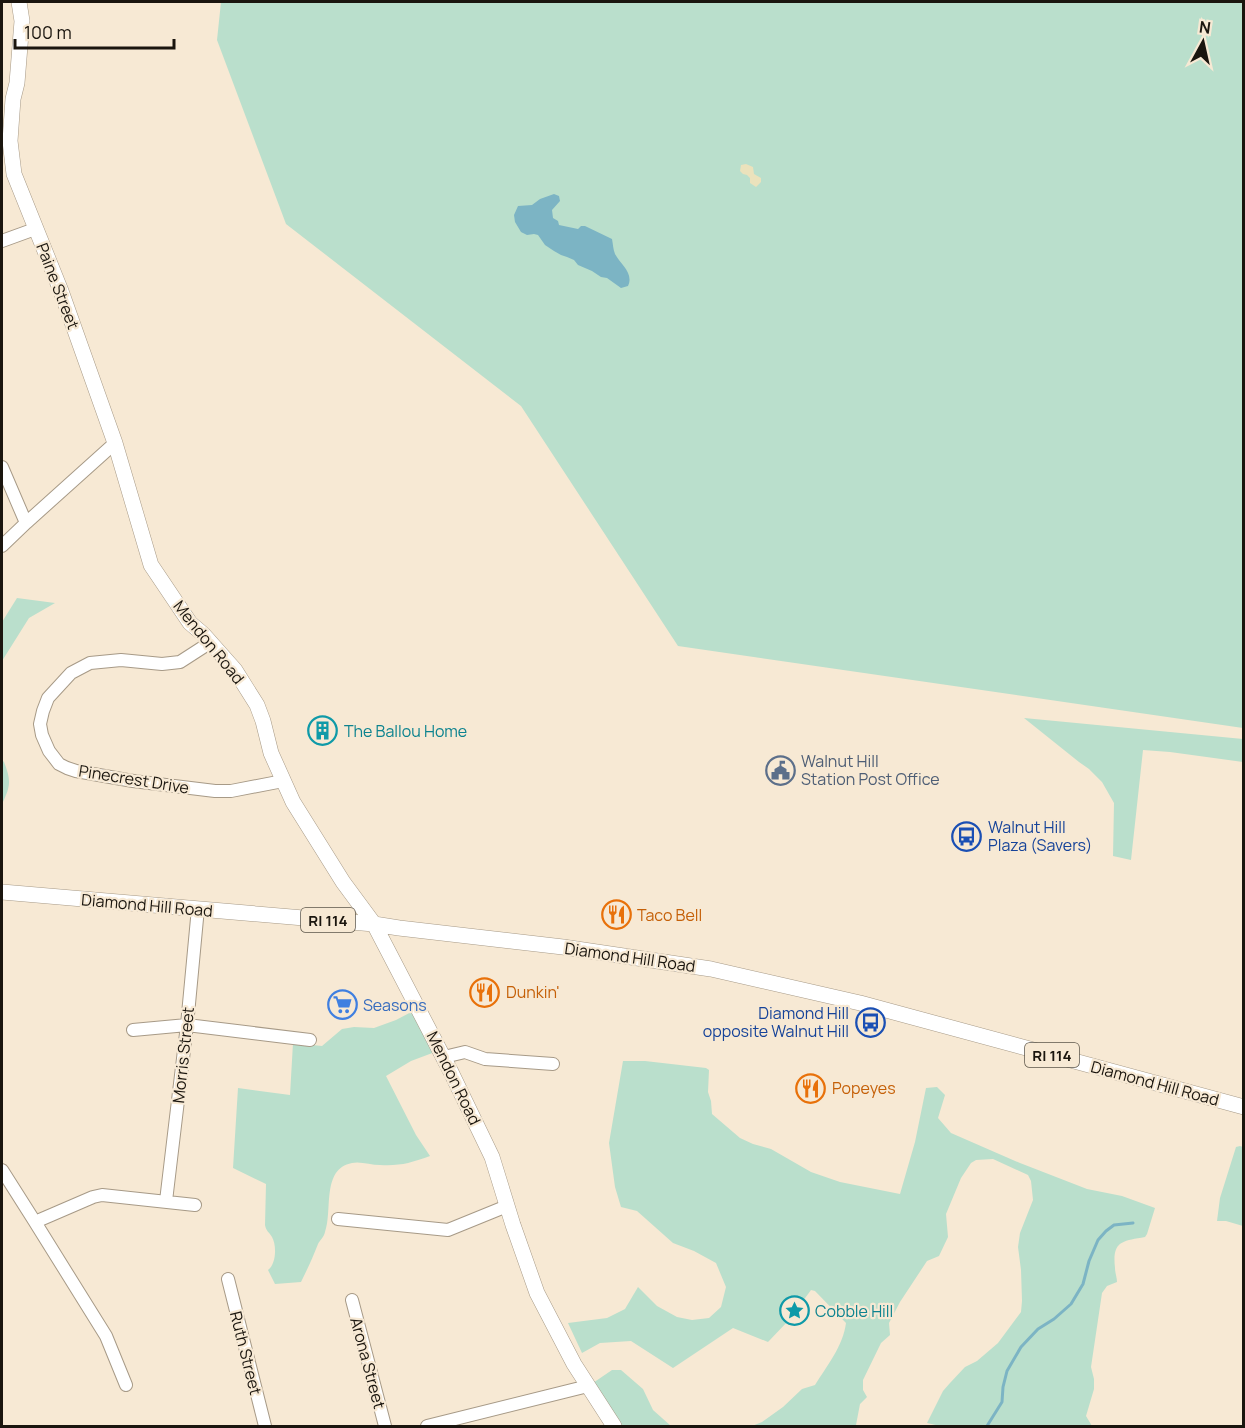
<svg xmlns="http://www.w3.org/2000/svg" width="1245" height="1428" font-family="Manrope,sans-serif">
<rect width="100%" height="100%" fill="#f7e9d4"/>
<path fill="#badfcc" d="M221,2H1243V728L678,646L521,406L286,224L217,40Z
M17,598L55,603L29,618L2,661V622Z
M1024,718L1243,739V762L1170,752L1143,750L1131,860L1113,856L1114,803L1102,782L1089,769L1079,762Z
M2,760L4,762C11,780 11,786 2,804Z
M417,1009L435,1052L411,1061L386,1076L416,1135L430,1156C410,1163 401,1166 380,1165C371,1165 360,1161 352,1163C321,1169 333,1211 325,1232C324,1237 320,1240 318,1244C313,1257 307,1270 301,1282L275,1284L268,1270C276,1264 277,1246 272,1237C269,1232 266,1231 265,1225L266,1184L233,1168L238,1088L290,1095L293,1043L322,1046L342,1029L354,1027L374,1028L396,1020Z
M623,1061H645L706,1068L709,1070L708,1092L711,1101L712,1114L740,1138L753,1144L771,1149L811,1172L840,1182L900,1194L915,1142L926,1088L937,1087L945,1095L938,1118L951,1133L1020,1163L1087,1189L1122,1196L1155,1208L1147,1234L1145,1237C1122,1241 1112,1241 1115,1268C1115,1273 1117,1277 1117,1282L1107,1286L1102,1293L1091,1367L1094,1379V1389L1086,1416L1092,1426H940L927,1423L943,1391L950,1383L965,1367L977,1361L998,1343L1021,1312L1022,1301L1021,1270L1018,1247L1020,1233L1033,1200L1031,1181L1028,1175L993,1159L976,1160L971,1163L961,1178L946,1214L948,1237L939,1256L927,1261L900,1302L889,1323L890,1335L881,1343L863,1380V1390L867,1397L860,1404L856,1425L854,1426H752L762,1422L783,1407L802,1389L815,1385C827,1366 843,1346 846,1323L815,1291L811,1290L789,1320L768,1342L733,1328L673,1368L631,1341L600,1343L582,1353L568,1323L607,1318L625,1309L638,1287L657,1306L677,1317L692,1320L709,1318L721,1307L726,1287L716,1263L694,1251L673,1243L637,1211L621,1207L615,1187L609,1143Z
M1240,1146L1243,1147V1226L1226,1221H1217L1220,1198L1236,1147Z
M612,1370H621L643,1389L653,1410L671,1426H615L590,1385Z"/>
<path fill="#ebe2bc" d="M746,164L753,167L754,174L761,178V182L756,187L750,183V178L747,175L743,174L740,171L741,165Z"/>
<path fill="#7cb4c4" d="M554,194L559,196L560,201L552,210L553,218L558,221L559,225L578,229L581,226H585L612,239C613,244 613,249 615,254C621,265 634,273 628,286L621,288L607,278L601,277L592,271L578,265L574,260L567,257L561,255L554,251L545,245L538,235L534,234L527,235L521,232L515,222L514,215L518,206L532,205L540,199Z"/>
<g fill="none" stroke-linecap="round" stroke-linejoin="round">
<path stroke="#7cb4c4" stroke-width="3" d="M987,1426L1002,1402L1003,1387L1007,1371L1021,1347L1038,1329L1054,1319L1071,1304L1083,1284L1089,1261L1098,1240L1106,1231L1114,1225L1133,1223"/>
<defs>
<path id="minor" d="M2,241L35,229
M2,467L26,523
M2,546L26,523L115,443
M211,642L180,662L162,664L121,660L90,663L71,673L48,698L43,711L40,724L42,735L49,751L59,764L67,768L76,771L133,781L215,791H231L283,781
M133,1030L187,1025L310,1040
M444,1057L465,1052L485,1059L553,1064
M2,1170L35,1222L93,1197L102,1195L195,1205
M166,1201L187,1025L198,908
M338,1219L448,1230L507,1206
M35,1222L106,1336L126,1385
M228,1279L265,1426
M352,1300L385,1426
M427,1426L588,1386"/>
<path id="major" d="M19,2L22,21L17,83L13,99L10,141L14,174L61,291L115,443L151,565L190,623L203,634L235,670L257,705L263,721L271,753L293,802L343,882L374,924L451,1072L492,1157L513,1225L537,1293L574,1364L614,1426
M2,892L374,924L399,928L563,947L711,969L860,1003L1244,1107"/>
</defs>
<use href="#minor" stroke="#a79a87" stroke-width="14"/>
<use href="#major" stroke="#a79a87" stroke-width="16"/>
<use href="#minor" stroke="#fff" stroke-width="12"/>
<use href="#major" stroke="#fff" stroke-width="15"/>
</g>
<defs>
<symbol id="building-ring" viewBox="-11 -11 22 22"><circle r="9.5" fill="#f7e9d4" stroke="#0f9aa8" stroke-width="1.5"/><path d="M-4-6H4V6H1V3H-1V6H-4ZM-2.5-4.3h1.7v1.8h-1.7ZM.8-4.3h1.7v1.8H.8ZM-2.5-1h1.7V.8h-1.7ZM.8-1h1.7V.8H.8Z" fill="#0f9aa8"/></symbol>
<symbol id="civic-ring" viewBox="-11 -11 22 22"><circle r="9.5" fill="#f7e9d4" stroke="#5c6f8a" stroke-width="1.5"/><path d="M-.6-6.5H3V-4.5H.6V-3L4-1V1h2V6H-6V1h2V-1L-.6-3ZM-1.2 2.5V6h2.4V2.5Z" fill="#5c6f8a"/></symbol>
<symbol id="bus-ring" viewBox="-11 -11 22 22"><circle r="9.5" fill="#f7e9d4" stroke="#1a4fb4" stroke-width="1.5"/><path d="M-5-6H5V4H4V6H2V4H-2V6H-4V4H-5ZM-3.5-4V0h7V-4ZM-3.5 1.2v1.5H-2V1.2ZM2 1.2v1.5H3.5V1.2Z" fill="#1a4fb4"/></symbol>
<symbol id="restaurant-ring" viewBox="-11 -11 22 22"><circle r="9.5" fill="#f7e9d4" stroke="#e8710a" stroke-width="1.5"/><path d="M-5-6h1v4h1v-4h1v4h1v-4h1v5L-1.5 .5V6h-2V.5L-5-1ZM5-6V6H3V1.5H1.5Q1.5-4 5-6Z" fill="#e8710a"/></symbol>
<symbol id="supermarket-ring" viewBox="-11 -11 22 22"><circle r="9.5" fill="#f7e9d4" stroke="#3f7fe0" stroke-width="1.5"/><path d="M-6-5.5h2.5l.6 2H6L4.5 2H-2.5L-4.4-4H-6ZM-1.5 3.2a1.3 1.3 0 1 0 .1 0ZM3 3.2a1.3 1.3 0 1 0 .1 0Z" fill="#3f7fe0"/></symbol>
<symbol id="sight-ring" viewBox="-11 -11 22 22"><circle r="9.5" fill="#f7e9d4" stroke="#0f9aa8" stroke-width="1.5"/><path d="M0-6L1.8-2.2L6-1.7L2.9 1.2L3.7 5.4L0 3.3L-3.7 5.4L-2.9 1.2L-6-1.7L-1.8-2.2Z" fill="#0f9aa8"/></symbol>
</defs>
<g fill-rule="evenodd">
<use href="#building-ring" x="306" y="714" width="33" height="33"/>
<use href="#civic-ring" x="764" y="754" width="33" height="33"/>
<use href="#bus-ring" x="950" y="820" width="33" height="33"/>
<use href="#restaurant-ring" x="600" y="898" width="33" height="33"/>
<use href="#restaurant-ring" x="468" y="976" width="33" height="33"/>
<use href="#supermarket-ring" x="326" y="988" width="33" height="33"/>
<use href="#bus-ring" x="854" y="1006" width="33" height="33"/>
<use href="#restaurant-ring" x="794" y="1072" width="33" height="33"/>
<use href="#sight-ring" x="778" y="1294" width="33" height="33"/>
</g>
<g text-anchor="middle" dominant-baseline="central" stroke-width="4.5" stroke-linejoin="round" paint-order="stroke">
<g fill="#f7e9d4" stroke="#5c5549" stroke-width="1.5">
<rect x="301" y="908" width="54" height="24" rx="4.5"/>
<rect x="1025" y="1043" width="54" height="24" rx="4.5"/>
</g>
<g font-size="15" font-weight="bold" fill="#1a150e">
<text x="328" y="920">RI 114</text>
<text x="1052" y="1055">RI 114</text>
</g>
<g font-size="16" fill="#1a150e" stroke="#f7e9d4">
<text transform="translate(58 286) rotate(69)">Paine Street</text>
<text transform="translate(209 642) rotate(51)">Mendon Road</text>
<text transform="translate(134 779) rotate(9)">Pinecrest Drive</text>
<text transform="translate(147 905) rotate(5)">Diamond Hill Road</text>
<text transform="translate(630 957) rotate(8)">Diamond Hill Road</text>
<text transform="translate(183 1055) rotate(-84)">Morris Street</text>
<text transform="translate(454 1078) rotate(64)">Mendon Road</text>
<text transform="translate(1155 1083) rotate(15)">Diamond Hill Road</text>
<text transform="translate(246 1353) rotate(76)">Ruth Street</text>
<text transform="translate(368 1363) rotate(75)">Arona Street</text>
</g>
<g font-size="16" fill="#0d838f" stroke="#f7e9d4" text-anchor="start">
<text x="344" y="731">The Ballou Home</text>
<text x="815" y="1311">Cobble Hill</text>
</g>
<g font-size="16" fill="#4e5e75" stroke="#f7e9d4" text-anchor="start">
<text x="801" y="761">Walnut Hill<tspan x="801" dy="18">Station Post Office</tspan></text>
</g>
<g font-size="16" fill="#164399" stroke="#f7e9d4" text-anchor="start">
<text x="988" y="827">Walnut Hill<tspan x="988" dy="18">Plaza (Savers)</tspan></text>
<text x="849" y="1013" text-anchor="end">Diamond Hill<tspan x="849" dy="18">opposite Walnut Hill</tspan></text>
</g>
<g font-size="16" fill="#c56008" stroke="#f7e9d4" text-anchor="start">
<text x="637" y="915">Taco Bell</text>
<text x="506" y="992">Dunkin'</text>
<text x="832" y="1088">Popeyes</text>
</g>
<g font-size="16" fill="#366cbe" stroke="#f7e9d4" text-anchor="start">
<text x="363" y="1005">Seasons</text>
</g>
</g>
<rect width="1245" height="1428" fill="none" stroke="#1a150e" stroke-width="6"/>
<g transform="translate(1203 42) rotate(8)" stroke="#f7e9d4" stroke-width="4.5" paint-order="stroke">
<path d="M0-4.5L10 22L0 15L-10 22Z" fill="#1a150e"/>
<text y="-9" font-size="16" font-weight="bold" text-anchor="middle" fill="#1a150e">N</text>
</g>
<path d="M15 39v9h159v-9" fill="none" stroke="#1a150e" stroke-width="3"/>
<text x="24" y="39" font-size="18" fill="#1a150e" stroke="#f7e9d4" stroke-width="4.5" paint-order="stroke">100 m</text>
</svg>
